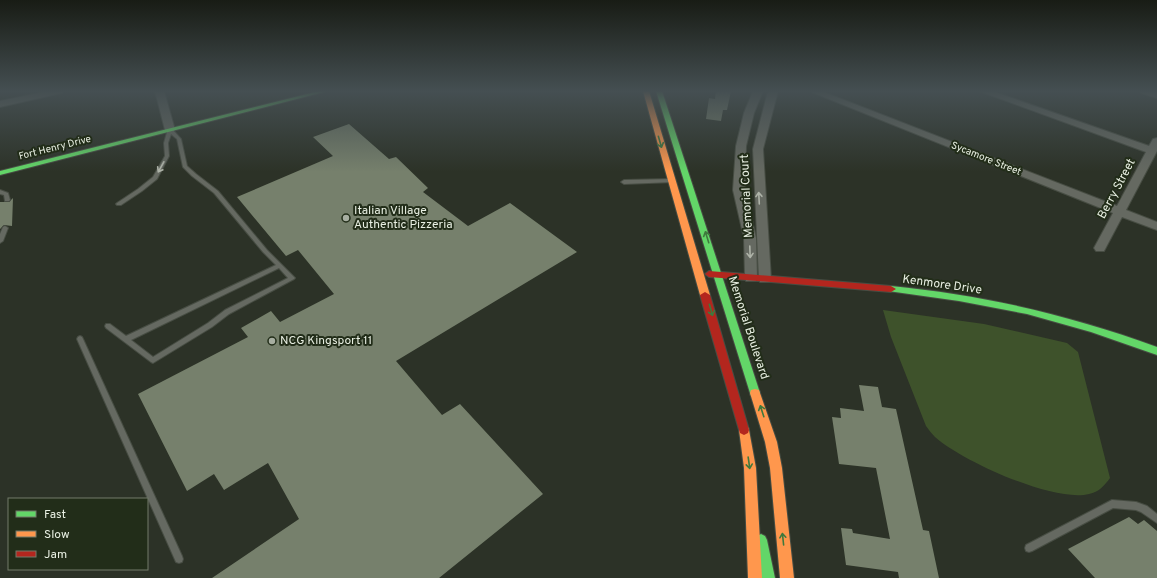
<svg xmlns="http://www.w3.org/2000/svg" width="1157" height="578" font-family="Overpass,sans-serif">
<rect width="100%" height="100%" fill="#2c3227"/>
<path fill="#3e522b" d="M883,310L984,324L1067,343L1078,352L1110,478C1104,486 1099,492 1089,494C1054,503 962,461 935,437C932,434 929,430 926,426L891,337Z"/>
<path fill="#76806c" d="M716,91H731L727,110H723L721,121L706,119L709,98L715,99Z
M349,124L389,159L396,157L428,188L423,192L468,226L510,203L577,252L396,361L442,415L460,404L543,494L439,578H212L299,519L268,463L224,490L214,474L187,491L138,394L248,337L241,328L271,311L280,322L334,294L298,250L286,256L237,197L333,156L313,137Z
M13,198L12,226L4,225L0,229V202H9Z
M859,385L878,387L882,407L896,409L923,530L929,531L939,578H899L898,572L846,565L841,528L852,529L853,533L890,539L876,468L839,464L832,417L841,418L840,408L864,411Z
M1129,517L1138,524L1144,520L1157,531V578H1095L1068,549Z"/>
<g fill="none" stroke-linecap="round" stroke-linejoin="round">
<defs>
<path id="lane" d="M168,129H172L181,139L187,166L196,174L218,191L267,250L295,278L294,279L229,314L212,327L153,363L151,362L106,328L105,326L106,324H110L126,336L276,265L263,252L214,193L192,176L183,167L177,139L171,134L168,143L169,156L157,179L142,191L121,205H117L116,204L117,203L138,189L153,177L165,156L164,143ZM279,268L288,278L225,310L208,323L153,357L131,340Z
M672,179L675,181L674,182L624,184L621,182L624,180Z
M0,190L8,193L10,200L9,201H5L4,195L0,194Z
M5,226L8,228L3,241L0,243V234L3,227Z
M80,336L82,337L83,339L182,556L183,559L182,562L179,563L176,562L77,339L78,337Z
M1112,500L1136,502L1147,506L1157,514V523L1141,512L1136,510L1113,508L1032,551L1029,552L1026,551L1025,548L1026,545Z"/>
<path id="street" d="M48,91H64L62,93L0,107V101Z
M155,91H164L175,130L173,132H167L165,130Z
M753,91H763L754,113L746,146L745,190L756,238L757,278L756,281H746L745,278L744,238L733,190L736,146L744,113Z
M768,91H778L763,149L771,279L770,282H760L759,279L753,149Z
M809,91H821L1117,206L1146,152L979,91H992L1149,146L1153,139L1157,138V151L1126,210L1157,222V230L1122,217L1104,251H1096L1094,248L1113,213Z
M1139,91L1157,92V98L1141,93Z"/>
<path id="fast" d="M319,91H328L0,175V171Z
M656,91H662L760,393L759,396L755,397L751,396L750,393Z
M891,286C983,295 1070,315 1157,347V355L1091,332L1027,314L959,301L888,291L886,289Z
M761,534L765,536L767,540L775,578H761L755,540L757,536Z"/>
<path id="slow" d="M643,91H649L710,295L708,297L705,298L700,295Z
M755,389L759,390L760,393L777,442L782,468L794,578H780L770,468L765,442L750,393L751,390Z
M744,425L748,427L749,430L756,468L762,578H748L744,468L739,430L740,427Z"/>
<path id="jam" d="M709,271L891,286L896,289L891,292L709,277L705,274Z
M705,292L710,295L749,430L748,433L744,435L740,433L739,430L700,295Z"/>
</defs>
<use href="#lane" stroke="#474d43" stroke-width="2"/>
<use href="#street" stroke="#474d43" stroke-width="2"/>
<use href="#fast" stroke="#474d43" stroke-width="2"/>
<use href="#slow" stroke="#474d43" stroke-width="2"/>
<use href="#jam" stroke="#474d43" stroke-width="2"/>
<use href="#lane" fill="#656961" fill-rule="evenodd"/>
<use href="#street" fill="#656961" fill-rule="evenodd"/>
<use href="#fast" fill="#63d668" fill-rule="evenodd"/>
<use href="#slow" fill="#ff974d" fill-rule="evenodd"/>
<use href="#jam" fill="#b3261e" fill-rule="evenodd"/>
</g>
<defs><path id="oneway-shaft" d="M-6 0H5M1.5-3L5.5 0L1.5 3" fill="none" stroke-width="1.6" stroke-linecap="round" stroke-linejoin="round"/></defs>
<g stroke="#3f793d">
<use href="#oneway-shaft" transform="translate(660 142) rotate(74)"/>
<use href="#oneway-shaft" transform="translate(707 237) rotate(-107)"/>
<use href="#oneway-shaft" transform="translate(711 310) rotate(74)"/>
<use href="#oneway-shaft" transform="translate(762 411) rotate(-108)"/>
<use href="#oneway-shaft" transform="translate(749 463) rotate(82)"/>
<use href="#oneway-shaft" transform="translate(783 539) rotate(-96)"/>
</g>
<g stroke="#aeb3a8">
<use href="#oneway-shaft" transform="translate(161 167) rotate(119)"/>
<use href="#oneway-shaft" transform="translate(759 198) rotate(-93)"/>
<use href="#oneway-shaft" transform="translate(750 252) rotate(88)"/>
</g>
<linearGradient id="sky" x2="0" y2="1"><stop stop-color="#181c15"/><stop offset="0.53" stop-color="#454f52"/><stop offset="1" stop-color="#454f52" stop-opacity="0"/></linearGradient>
<rect width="1157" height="172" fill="url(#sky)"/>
<g fill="#a7aea1" stroke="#222d19" stroke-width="1.5">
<circle cx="346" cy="218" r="4"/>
<circle cx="272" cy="341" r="4"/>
</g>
<g text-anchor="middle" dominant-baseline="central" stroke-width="4" stroke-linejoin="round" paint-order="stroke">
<g font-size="10" fill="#e9f0e3" stroke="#222d19">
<text transform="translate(55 148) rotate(-14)">Fort Henry Drive</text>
<text transform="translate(986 159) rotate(22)">Sycamore Street</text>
</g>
<g font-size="12" fill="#e9f0e3" stroke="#222d19">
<text transform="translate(1117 189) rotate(-62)">Berry Street</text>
<text transform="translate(747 196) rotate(-93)">Memorial Court</text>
<text transform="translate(942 285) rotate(8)">Kenmore Drive</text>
<text transform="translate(748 328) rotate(72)">Memorial Boulevard</text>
</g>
<g font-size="12" fill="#e9f0e3" stroke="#222d19" text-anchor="start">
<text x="354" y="211">Italian Village<tspan x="354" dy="14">Authentic Pizzeria</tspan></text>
<text x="280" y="341">NCG Kingsport 11</text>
</g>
</g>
<rect x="8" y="498" width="140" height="72" fill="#222d19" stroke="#727b6a"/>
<rect x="16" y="511" width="20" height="6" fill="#63d668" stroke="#727b6a"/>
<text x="44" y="518" font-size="12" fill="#e9f0e3">Fast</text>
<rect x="16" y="531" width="20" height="6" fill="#ff974d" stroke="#727b6a"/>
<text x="44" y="538" font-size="12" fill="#e9f0e3">Slow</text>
<rect x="16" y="551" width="20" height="6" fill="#b3261e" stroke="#727b6a"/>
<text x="44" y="558" font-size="12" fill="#e9f0e3">Jam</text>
</svg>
